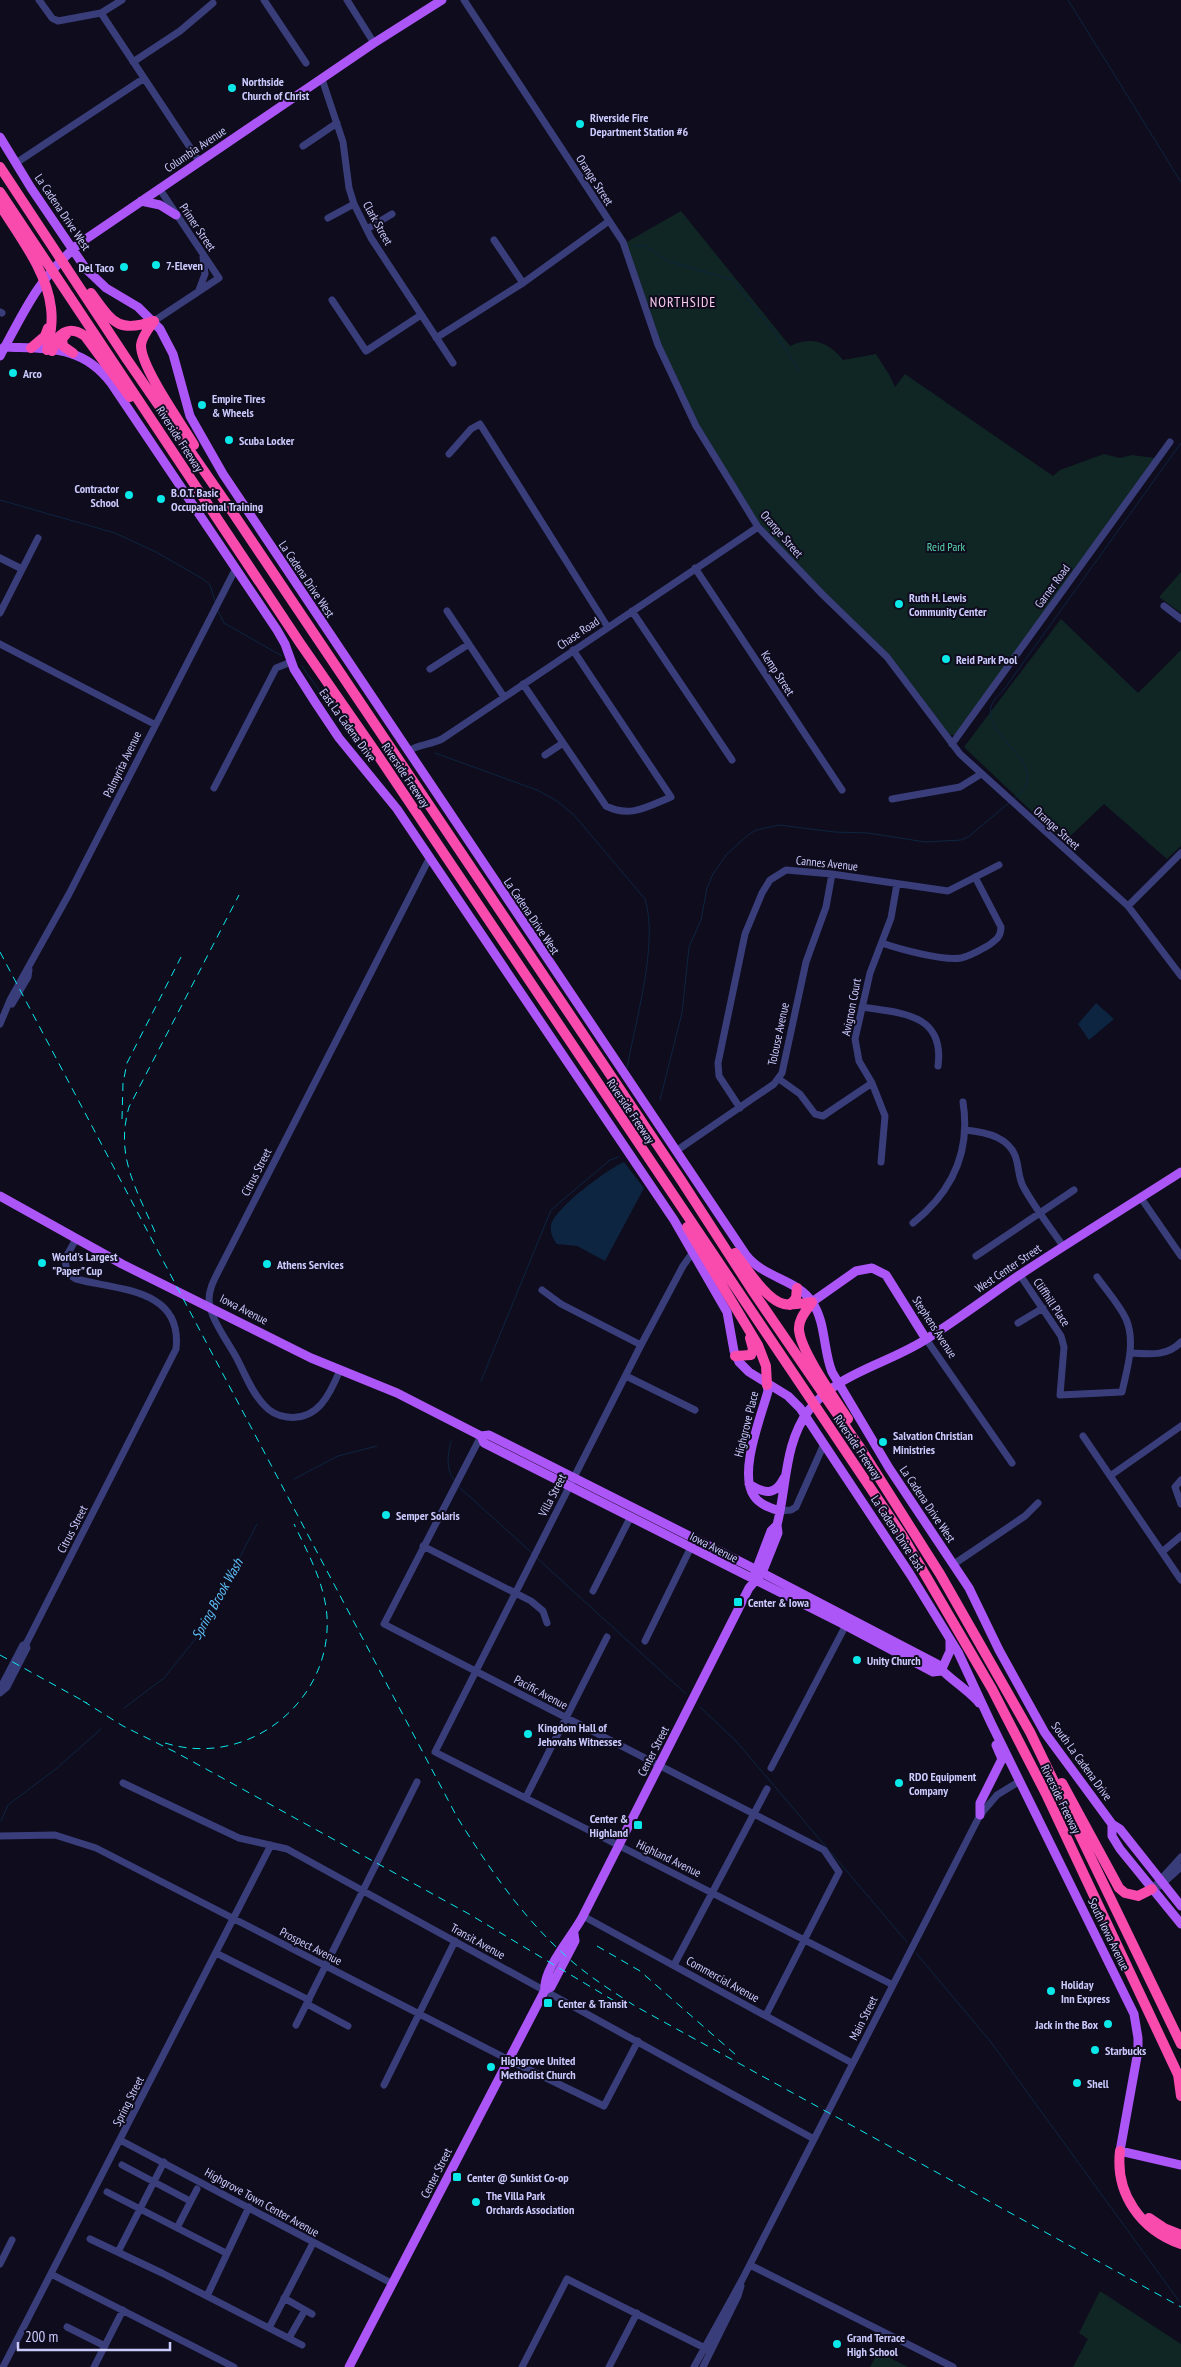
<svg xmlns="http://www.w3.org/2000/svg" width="1181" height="2367" font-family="'PT Sans Narrow',sans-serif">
<rect width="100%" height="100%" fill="#0e0c1d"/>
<path fill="#102624" d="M681,211L790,346C811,336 828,341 843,360L876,354L890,376L895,387L905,374L1053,476L1060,470L1104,454L1120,458L1132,455L1155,458L957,735H947L890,656L809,578L755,518L702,436L659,343L625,243Z
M1181,572V613L1159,597Z
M1061,619L1138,693L1181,650V846L1167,859L1104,804L1064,842L964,747Z
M1100,2291L1181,2344V2367H1073L1088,2339L1079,2333Z
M878,2352L908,2367H870Z"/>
<path fill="#0d2540" d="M1096,1003L1114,1019L1089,1040L1078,1024Z
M624,1162L644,1188L605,1261L577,1246L557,1244C553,1239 550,1233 551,1226C553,1209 609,1168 624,1162Z"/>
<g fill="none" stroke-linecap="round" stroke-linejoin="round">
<path stroke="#0d2540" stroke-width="1" d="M1068,0L1181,182
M634,246H646L668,261L733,280L775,333L799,370
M0,500L115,533L156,552L203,579L210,585L215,601
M218,611L224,623L282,656
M302,666L352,738L361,744
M435,753L537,790L557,801L574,815L645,899C659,942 635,1023 627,1068
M1015,798C1057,767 982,738 991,707C993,699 1000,694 1005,688L1181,443
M660,1100L682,1013L689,947L701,920L707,888L713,874L726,855L748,835L756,830L779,825L834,832L868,833L925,842L961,840L968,837L1010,802
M481,1381L551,1210L610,1160L619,1157
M451,1441C448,1455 445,1467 454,1480
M294,1479L338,1456L377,1446
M459,1487L532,1553
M537,1558L686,1694
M700,1707L736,1741L907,1942
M124,1708L164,1678L201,1632L257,1524
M1,1821L8,1805L57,1768L101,1729
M916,1953L990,2041L1179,2301"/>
<path stroke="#393d7a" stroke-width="7" d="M39,0L52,18L58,21L101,13L122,0
M264,0L306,63
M347,0L374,43
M464,0L623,242L658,345L696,426L758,527L822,594L887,657L960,754L1128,906L1181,976
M101,13L199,161
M133,62L180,31L213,3
M322,79L343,142L349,188L354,204L371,238L453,363
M303,146L337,123
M16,163L143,79
M328,218L354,204
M367,229L392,214
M494,240L523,283
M199,290L205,274L203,257
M332,300L366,351L421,315
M0,312L2,313
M154,321L219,278L159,188
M436,338L523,283L609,221
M449,454L471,429L480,424L607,626
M0,558L22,569
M695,568L842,790
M1164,606L1181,619
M447,611L504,697
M632,611L732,760
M0,613L38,538
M0,644L154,724
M430,669L469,644
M523,684L606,806C630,818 647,807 671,797L573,650
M952,744L1170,442
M408,751C419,744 430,745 442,739L758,527
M545,755L563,743
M214,788L276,668L291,662
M892,799L960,787L981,774
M1128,906L1181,853
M882,943C899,949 943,961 961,958C971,956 980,950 989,945C996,940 1001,937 1001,927L975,877
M12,1004L28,977L29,970
M862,1007C900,1013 945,1013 938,1066
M0,1024L10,1000L69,894L236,568
M779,1079L800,1094L815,1114L823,1116L872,1083
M740,1108L719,1076L718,1063L745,934L762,893L770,880L786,870L832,874L948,891L999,865
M965,1130C986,1132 1012,1137 1017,1162C1019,1171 1019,1180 1024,1188C1035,1208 1050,1227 1063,1246
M676,1151L774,1084L782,1073L806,962L826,907L832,874
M881,1162L885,1116L872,1083L859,1061L855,1039L870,973L891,918L897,884
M1141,1198L1181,1256
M913,1223C952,1192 971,1153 963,1102
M693,1252L683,1266L641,1345L435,1752L893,1985
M976,1256L1074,1190
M1020,1275L1061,1336L1064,1347L1060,1395L1122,1392C1127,1369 1136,1342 1126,1319C1119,1304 1106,1290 1097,1277
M542,1290L561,1304L641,1345
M1018,1323L1043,1308
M926,1339L1012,1463
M1130,1353C1148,1354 1167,1357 1181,1342
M340,1370C330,1394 318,1421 287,1417C278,1416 270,1412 264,1405C251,1392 244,1371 235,1355C226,1339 210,1318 209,1300C209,1290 213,1282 217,1274L430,857
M626,1376L695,1410
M481,1436L384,1624L824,1850L839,1872L766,2015
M1083,1436L1181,1580
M1110,1476L1181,1426
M1181,1480L1175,1487L1181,1504
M780,1511L791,1510L796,1507L824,1444
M423,1546L531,1601L543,1611L547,1623
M1162,1552L1181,1536
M954,1564L1025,1516L1038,1503
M593,1591L630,1518
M645,1641L690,1549
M1,1692L7,1687L27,1648L26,1644L176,1349C183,1288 117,1290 76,1279L67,1273L65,1259L76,1239
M0,1693L2,1685L23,1645L26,1644
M771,1768L847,1623
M123,1783L239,1838L287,1849L814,2139
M526,1797L607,1637
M0,1836L55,1835L96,1848L509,2060L604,2106L638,2041
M1160,1886L1181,1867
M1152,1889L1181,1857
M583,1916L852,2063
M216,1953L309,2000
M674,1965L767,1789
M307,2004L348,2026
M296,2025L417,1782
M384,2085L455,1941
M120,2140L393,2284
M122,2165L190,2201
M107,2192L226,2253
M177,2228L197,2189
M90,2239L162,2273L302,2345
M118,2252L164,2162
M0,2264L12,2240
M750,2265L953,2367
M51,2274L234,2367
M207,2296L249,2207
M284,2298L312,2314
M67,2327L105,2346
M269,2328L313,2243
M289,2338L305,2310
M3,2367L271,1845
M94,2367L123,2310
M522,2367L567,2279L711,2351
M609,2367L637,2313
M694,2367L742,2280L980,1815L997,1795L1020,1781
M703,2367L738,2296L741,2286"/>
<path stroke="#ad56f8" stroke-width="9" d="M0,137L31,188L86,269L106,288L138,307L160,329L173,354L190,416L223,474L746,1255C765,1279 797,1279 812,1302C826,1322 823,1350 832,1372L889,1468L969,1588L999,1650L1045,1733L1112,1824L1120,1829L1181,1906
M141,201L160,205L176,215
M4,347C49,349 82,345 111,383L277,630L285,644L294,669L315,702L339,738L397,809L674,1220L727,1312L734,1351L739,1362L749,1372L788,1396L800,1408L910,1574L958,1652L991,1723L1134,2014L1138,2038V2051L1120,2151L1181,2165
M0,356C26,308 37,280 80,243L374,43L442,0
M0,1196L122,1264L311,1358L397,1393L481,1436L489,1435L749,1566L937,1664C942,1674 969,1690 979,1703
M812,1302L856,1271L872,1268L886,1275L926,1339
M767,1385L768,1391C761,1417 738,1473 754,1496C760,1505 771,1508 780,1511
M481,1436L484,1443L839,1622L933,1672L941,1671
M749,1484C765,1494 775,1496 784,1478
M755,1573L771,1531L777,1525
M941,1671L950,1651V1640
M980,1815V1803L1002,1759L996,1745
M1112,1824V1836L1120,1849L1181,1924
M545,1990C542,1970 574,1934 583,1916L749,1588L762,1573L778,1533L777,1525C787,1486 784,1443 809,1410C838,1372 889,1364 928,1338C960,1318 990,1295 1021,1274C1074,1239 1128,1206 1181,1172
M349,2367L545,1990L551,1987L575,1941L574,1934"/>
<path stroke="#f84bad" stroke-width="10" d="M0,167L126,358L233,513L681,1180L754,1293L859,1446L940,1574L1030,1732L1181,2044
M0,192L300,643L377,754L902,1535L992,1689L1047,1796L1181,2081
M0,205C19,236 47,271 51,308C53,323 50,336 47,350
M91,293C112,321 117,334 154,321
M154,321C149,328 142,336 141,345C140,366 182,425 194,445
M67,333L62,339L63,346L73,353
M31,348L45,336L48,328
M52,351C57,334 68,324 85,336L130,397
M687,1227L758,1345L766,1366L767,1385
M735,1253C746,1267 766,1300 784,1304C793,1306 803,1303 812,1302
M812,1302C807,1310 798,1319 799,1330C801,1352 835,1399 848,1419
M790,1305L796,1298L797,1288
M735,1356L751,1355L753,1349L750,1338
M1062,1783L1119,1888L1125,1893L1138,1896L1152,1889
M1178,2074L1181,2096
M1120,2151C1115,2194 1141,2230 1181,2244
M1149,2218L1164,2228L1181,2235"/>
<path stroke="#0ae8ea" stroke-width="1" stroke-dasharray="8 6" stroke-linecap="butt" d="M0,952L457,1817C489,1868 522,1917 567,1957C588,1976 612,1991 635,2006L1181,2307
M122,1119L123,1083L127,1063L181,957
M155,1232C136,1188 115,1156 129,1107L239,895
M0,1655L87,1703
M83,1701L123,1726L177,1753L469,1914L616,2002
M165,1743C247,1769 332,1702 327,1617C325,1584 308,1553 294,1524
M597,1946L640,1971L736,2055"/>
</g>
<g fill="#0ae8ea" stroke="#0e0c1d" stroke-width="2">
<circle cx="232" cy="88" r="5"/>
<circle cx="580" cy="124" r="5"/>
<circle cx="156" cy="265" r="5"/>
<circle cx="124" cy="267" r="5"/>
<circle cx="13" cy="373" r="5"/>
<circle cx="202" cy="405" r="5"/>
<circle cx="229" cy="440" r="5"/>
<circle cx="129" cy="495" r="5"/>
<circle cx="161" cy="499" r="5"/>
<circle cx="899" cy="604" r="5"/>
<circle cx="946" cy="659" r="5"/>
<circle cx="42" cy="1263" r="5"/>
<circle cx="267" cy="1264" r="5"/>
<circle cx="883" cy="1442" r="5"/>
<circle cx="386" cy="1515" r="5"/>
<rect x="733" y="1597" width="10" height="10" rx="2.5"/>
<circle cx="857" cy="1660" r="5"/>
<circle cx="528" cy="1734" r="5"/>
<circle cx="899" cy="1783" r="5"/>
<rect x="633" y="1820" width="10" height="10" rx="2.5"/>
<circle cx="1051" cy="1991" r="5"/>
<rect x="543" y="1998" width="10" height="10" rx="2.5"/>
<circle cx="1108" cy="2024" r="5"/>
<circle cx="1095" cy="2050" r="5"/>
<circle cx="491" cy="2067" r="5"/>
<circle cx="1077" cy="2083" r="5"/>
<rect x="452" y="2172" width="10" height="10" rx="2.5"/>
<circle cx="476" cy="2202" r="5"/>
<circle cx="837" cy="2344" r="5"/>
</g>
<g text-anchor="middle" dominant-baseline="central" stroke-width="4" stroke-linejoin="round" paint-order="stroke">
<g font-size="12" font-weight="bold" fill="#cbcafd" stroke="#0e0c1d" text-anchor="start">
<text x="242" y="81">Northside<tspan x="242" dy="14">Church of Christ</tspan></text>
<text x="590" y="117">Riverside Fire<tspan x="590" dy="14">Department Station #6</tspan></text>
<text x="166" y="265">7-Eleven</text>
<text x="114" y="267" text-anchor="end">Del Taco</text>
<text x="23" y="373">Arco</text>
<text x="212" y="398">Empire Tires<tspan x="212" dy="14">&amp; Wheels</tspan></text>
<text x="239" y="440">Scuba Locker</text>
<text x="119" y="488" text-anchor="end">Contractor<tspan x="119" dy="14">School</tspan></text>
<text x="171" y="492">B.O.T. Basic<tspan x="171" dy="14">Occupational Training</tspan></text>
<text x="909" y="597">Ruth H. Lewis<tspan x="909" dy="14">Community Center</tspan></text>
<text x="956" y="659">Reid Park Pool</text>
<text x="52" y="1256">World's Largest<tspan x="52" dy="14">"Paper" Cup</tspan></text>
<text x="277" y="1264">Athens Services</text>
<text x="893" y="1435">Salvation Christian<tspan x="893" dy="14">Ministries</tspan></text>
<text x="396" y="1515">Semper Solaris</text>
<text x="748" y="1602">Center &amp; Iowa</text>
<text x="867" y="1660">Unity Church</text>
<text x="538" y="1727">Kingdom Hall of<tspan x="538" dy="14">Jehovahs Witnesses</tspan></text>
<text x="909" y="1776">RDO Equipment<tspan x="909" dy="14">Company</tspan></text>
<text x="628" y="1818" text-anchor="end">Center &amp;<tspan x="628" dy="14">Highland</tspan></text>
<text x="1061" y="1984">Holiday<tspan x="1061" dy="14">Inn Express</tspan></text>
<text x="558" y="2003">Center &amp; Transit</text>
<text x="1098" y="2024" text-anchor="end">Jack in the Box</text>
<text x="1105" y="2050">Starbucks</text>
<text x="501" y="2060">Highgrove United<tspan x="501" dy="14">Methodist Church</tspan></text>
<text x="1087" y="2083">Shell</text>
<text x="467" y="2177">Center @ Sunkist Co-op</text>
<text x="486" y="2195">The Villa Park<tspan x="486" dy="14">Orchards Association</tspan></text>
<text x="847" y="2337">Grand Terrace<tspan x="847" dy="14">High School</tspan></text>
</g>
<g font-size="12" fill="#cbcafd" stroke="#0e0c1d">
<text transform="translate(195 149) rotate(-34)">Columbia Avenue</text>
<text transform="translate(595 180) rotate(57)">Orange Street</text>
<text transform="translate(63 212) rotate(56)">La Cadena Drive West</text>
<text transform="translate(378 223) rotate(61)">Clark Street</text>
<text transform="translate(198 227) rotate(56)">Primer Street</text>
<text transform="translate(180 439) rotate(57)">Riverside Freeway</text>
<text transform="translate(782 534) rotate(49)">Orange Street</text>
<text transform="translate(307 579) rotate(56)">La Cadena Drive West</text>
<text transform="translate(1052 586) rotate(-54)">Garner Road</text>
<text transform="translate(578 633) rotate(-34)">Chase Road</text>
<text transform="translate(778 673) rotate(57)">Kemp Street</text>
<text transform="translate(348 725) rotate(54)">East La Cadena Drive</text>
<text transform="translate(122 764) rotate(-64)">Palmyrita Avenue</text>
<text transform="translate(406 775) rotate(56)">Riverside Freeway</text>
<text transform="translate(1057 828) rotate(42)">Orange Street</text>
<text transform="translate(827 863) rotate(6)">Cannes Avenue</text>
<text transform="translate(532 916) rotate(56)">La Cadena Drive West</text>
<text transform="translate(851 1007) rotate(-79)">Avignon Court</text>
<text transform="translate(778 1034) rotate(-78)">Tolouse Avenue</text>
<text transform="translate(631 1111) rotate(56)">Riverside Freeway</text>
<text transform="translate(256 1172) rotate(-63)">Citrus Street</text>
<text transform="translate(1008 1268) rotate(-34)">West Center Street</text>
<text transform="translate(1052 1302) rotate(56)">Cliffhill Place</text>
<text transform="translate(244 1309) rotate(27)">Iowa Avenue</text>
<text transform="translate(935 1327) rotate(57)">Stephens Avenue</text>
<text transform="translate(746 1424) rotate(-76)">Highgrove Place</text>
<text transform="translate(858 1447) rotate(56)">Riverside Freeway</text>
<text transform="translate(552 1495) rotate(-63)">Villa Street</text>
<text transform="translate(928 1504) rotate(56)">La Cadena Drive West</text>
<text transform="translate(72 1529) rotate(-63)">Citrus Street</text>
<text transform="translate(898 1533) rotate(57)">La Cadena Drive East</text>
<text transform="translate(714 1547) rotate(27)">Iowa Avenue</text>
<text transform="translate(541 1692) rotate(28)">Pacific Avenue</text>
<text transform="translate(653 1751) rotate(-63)">Center Street</text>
<text transform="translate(1082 1761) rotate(54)">South La Cadena Drive</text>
<text transform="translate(1061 1799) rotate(64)">Riverside Freeway</text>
<text transform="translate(669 1858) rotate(26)">Highland Avenue</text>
<text transform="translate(1109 1934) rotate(64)">South Iowa Avenue</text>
<text transform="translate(478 1941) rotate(29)">Transit Avenue</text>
<text transform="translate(311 1946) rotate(27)">Prospect Avenue</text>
<text transform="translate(723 1979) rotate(29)">Commercial Avenue</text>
<text transform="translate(863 2018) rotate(-63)">Main Street</text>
<text transform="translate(128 2101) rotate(-63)">Spring Street</text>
<text transform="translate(436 2173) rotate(-63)">Center Street</text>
<text transform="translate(262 2202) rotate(29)">Highgrove Town Center Avenue</text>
</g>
<g font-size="12" fill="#5bd9ae" stroke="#0e0c1d">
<text x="946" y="546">Reid Park</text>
</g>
<g font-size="14" letter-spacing="1" fill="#fdccf0" stroke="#0e0c1d">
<text x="683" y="302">NORTHSIDE</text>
</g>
<g font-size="14" font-style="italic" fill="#5dbff8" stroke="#0e0c1d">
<text transform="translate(217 1599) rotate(-61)">Spring Brook Wash</text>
</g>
</g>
<path d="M18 2342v8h152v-8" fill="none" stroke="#cbcafd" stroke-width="2.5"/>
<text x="25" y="2342" font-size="15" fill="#cbcafd" stroke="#0e0c1d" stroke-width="4" paint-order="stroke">200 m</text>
</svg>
